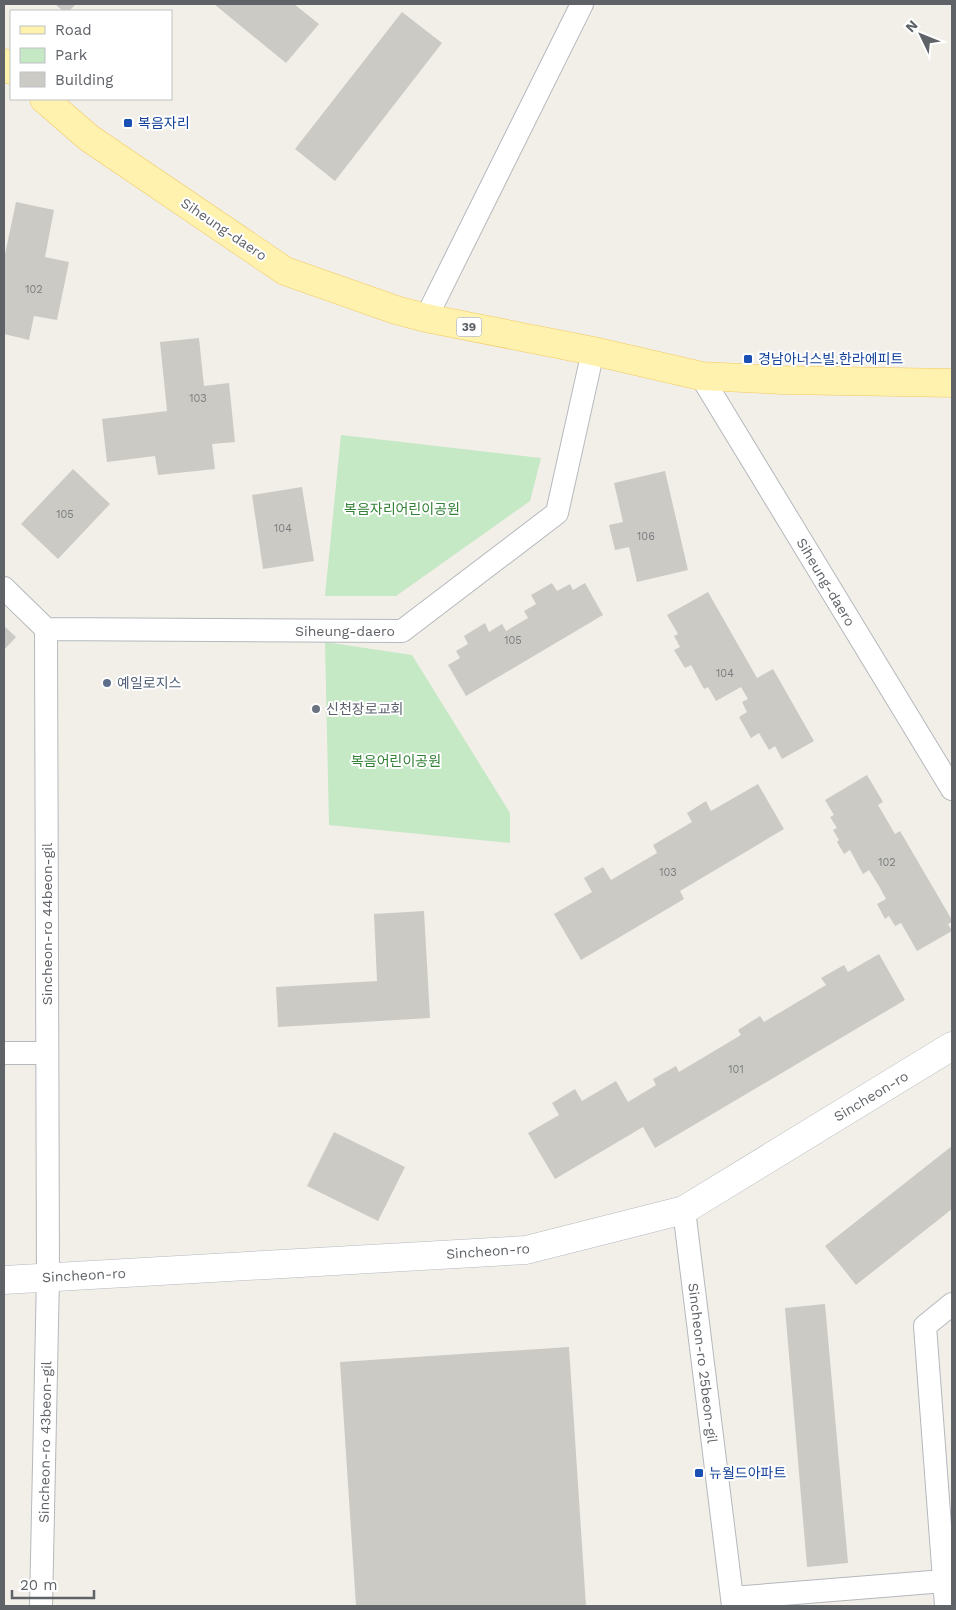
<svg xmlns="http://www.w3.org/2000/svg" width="956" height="1610" font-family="'Work Sans','Noto Sans KR',sans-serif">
<rect width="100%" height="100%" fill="#f1efe8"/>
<path fill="#c5e8c5" d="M341,435L541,458L530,501L396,596H325Z
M325,642L412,655L510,813V843L329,825Z"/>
<path fill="#cccac5" d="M55,4H76L69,11H63Z
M214,4H294L319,24L286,63Z
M402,12L442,43L335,181L295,149Z
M16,202L54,210L45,257L69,262L57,320L34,316L29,340L4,334V259Z
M199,338L204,386L229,383L235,442L212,444L215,469L158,475L155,456L107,462L102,419L167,411L160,342Z
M73,469L110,504L58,559L21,524Z
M665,471L688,570L637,582L629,547L615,550L609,525L623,522L614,483Z
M302,487L314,561L263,569L252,495Z
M552,583L557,591L570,584L573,590L585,583L603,615L466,696L448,665L460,658L456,651L468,644L464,636L485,623L489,632L502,624L506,631L528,618L524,611L536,604L531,595Z
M708,592L757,678L773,669L814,741L782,759L775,746L769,750L759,733L751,738L739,717L747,712L742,702L748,699L741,687L716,701L708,687L704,689L691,665L685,668L674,650L680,647L674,636L678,634L667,615Z
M4,626L16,637L4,650Z
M867,775L883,802L878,805L895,834L900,831L952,920V922L948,924L952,931L917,951L901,923L895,926L889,916L885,919L877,904L886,899L879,886L869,870L863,874L850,850L844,854L837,842L839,840L833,830L837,828L830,817L834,815L825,800Z
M758,784L784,829L680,891L684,899L581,960L554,914L592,892L584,878L603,867L611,880L657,853L653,845L692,822L687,813L706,801L711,811Z
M424,911L430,1018L278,1027L276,987L377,981L374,914Z
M879,954L905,1000L655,1148L643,1127L555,1179L528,1133L559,1115L552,1103L575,1089L582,1101L616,1081L628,1102L656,1085L653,1079L676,1066L679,1072L741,1035L738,1030L760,1016L764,1022L826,985L821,978L844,965L848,972Z
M334,1132L405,1167L378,1221L307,1186Z
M952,1146V1209L856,1285L825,1246Z
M825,1304L848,1563L807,1567L785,1308Z
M569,1347L586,1606H356L340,1362Z"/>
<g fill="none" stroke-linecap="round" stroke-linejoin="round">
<defs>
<path id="minor" d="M426,318L582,4
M701,376L952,789
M4,588L46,629L48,1277L41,1606
M46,629L402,631L557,513L593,351
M4,1053H47
M684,1210L733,1606
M732,1598L944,1581L952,1575
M946,1606L925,1326L952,1304"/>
<path id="tertiary" d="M4,1280L526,1250L684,1210L952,1046"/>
<path id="primary" d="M4,63L11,70
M44,99L89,138L285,271L396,310L426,318L593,351L701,376L783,380L952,383"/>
</defs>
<use href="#minor" stroke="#b5b8bc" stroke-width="24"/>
<use href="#tertiary" stroke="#b5b8bc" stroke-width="29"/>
<use href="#primary" stroke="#f2c960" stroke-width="29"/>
<use href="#minor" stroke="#fff" stroke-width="22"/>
<use href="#tertiary" stroke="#fff" stroke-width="28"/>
<use href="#primary" stroke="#fff2af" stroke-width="28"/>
</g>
<g fill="#1a4fb4" stroke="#fff" stroke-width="2">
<rect x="123" y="118" width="10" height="10" rx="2.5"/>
<rect x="743" y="354" width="10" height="10" rx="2.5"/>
<rect x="694" y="1468" width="10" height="10" rx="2.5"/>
</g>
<circle fill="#5c6f8a" stroke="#fff" stroke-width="2" cx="107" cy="683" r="5"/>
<circle fill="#6b7280" stroke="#fff" stroke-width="2" cx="316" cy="709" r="5"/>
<g text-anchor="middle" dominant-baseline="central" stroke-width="4" stroke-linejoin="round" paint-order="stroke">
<g font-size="11" fill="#7a7d7f">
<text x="34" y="289">102</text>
<text x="198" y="398">103</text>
<text x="65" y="514">105</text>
<text x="283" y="528">104</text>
<text x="646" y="536">106</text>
<text x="513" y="640">105</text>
<text x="725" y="673">104</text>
<text x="887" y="862">102</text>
<text x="668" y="872">103</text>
<text x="736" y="1069">101</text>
</g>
<rect fill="#fff" stroke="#8f9295" stroke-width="1" x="456.5" y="317.5" width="25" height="19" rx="4"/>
<g font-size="12" font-weight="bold" fill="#5f6368">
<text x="469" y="327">39</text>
</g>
<g font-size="14" fill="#164399" stroke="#fff" text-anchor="start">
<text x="138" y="123">복음자리</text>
<text x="758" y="359">경남아너스빌.한라에피트</text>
<text x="709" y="1473">뉴월드아파트</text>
</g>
<g font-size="14" fill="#5f6368" stroke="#fff">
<text transform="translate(224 229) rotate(34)">Siheung-daero</text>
<text transform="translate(826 582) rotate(59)">Siheung-daero</text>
<text x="345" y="631">Siheung-daero</text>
<text transform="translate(47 924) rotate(-90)">Sincheon-ro 44beon-gil</text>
<text transform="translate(871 1096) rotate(-31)">Sincheon-ro</text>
<text transform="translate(488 1251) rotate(-4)">Sincheon-ro</text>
<text transform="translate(84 1275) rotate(-3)">Sincheon-ro</text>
<text transform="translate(703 1363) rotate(83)">Sincheon-ro 25beon-gil</text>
<text transform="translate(45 1442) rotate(-89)">Sincheon-ro 43beon-gil</text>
</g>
<g font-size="14" fill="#348238" stroke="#fff">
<text x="402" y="509">복음자리어린이공원</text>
<text x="396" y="761">복음어린이공원</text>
</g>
<g font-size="14" fill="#4e5e75" stroke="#fff" text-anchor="start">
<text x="117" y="683">예일로지스</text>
</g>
<g font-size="14" fill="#5b616d" stroke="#fff" text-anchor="start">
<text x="326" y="709">신천장로교회</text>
</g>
</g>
<rect width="956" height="1610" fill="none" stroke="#5f6368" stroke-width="10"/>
<rect x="10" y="10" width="162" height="90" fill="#ffffff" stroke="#bfc1c3"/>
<rect x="20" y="26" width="25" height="8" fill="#fff2af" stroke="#bfc1c3"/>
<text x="55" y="35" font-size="15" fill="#5f6368">Road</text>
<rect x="20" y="48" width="25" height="15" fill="#c5e8c5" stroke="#bfc1c3"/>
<text x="55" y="60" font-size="15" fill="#5f6368">Park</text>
<rect x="20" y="72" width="25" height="15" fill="#cccac5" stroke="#bfc1c3"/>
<text x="55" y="85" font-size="15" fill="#5f6368">Building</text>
<g transform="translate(921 35) rotate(313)" stroke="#ffffff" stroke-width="4" paint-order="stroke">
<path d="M0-4L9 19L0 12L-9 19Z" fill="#5f6368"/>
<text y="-8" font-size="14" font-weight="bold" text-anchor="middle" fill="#5f6368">N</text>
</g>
<path d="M12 1590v8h82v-8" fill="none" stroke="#5f6368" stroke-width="2.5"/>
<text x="20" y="1590" font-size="15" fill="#5f6368" stroke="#ffffff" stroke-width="4" paint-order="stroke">20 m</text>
</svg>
